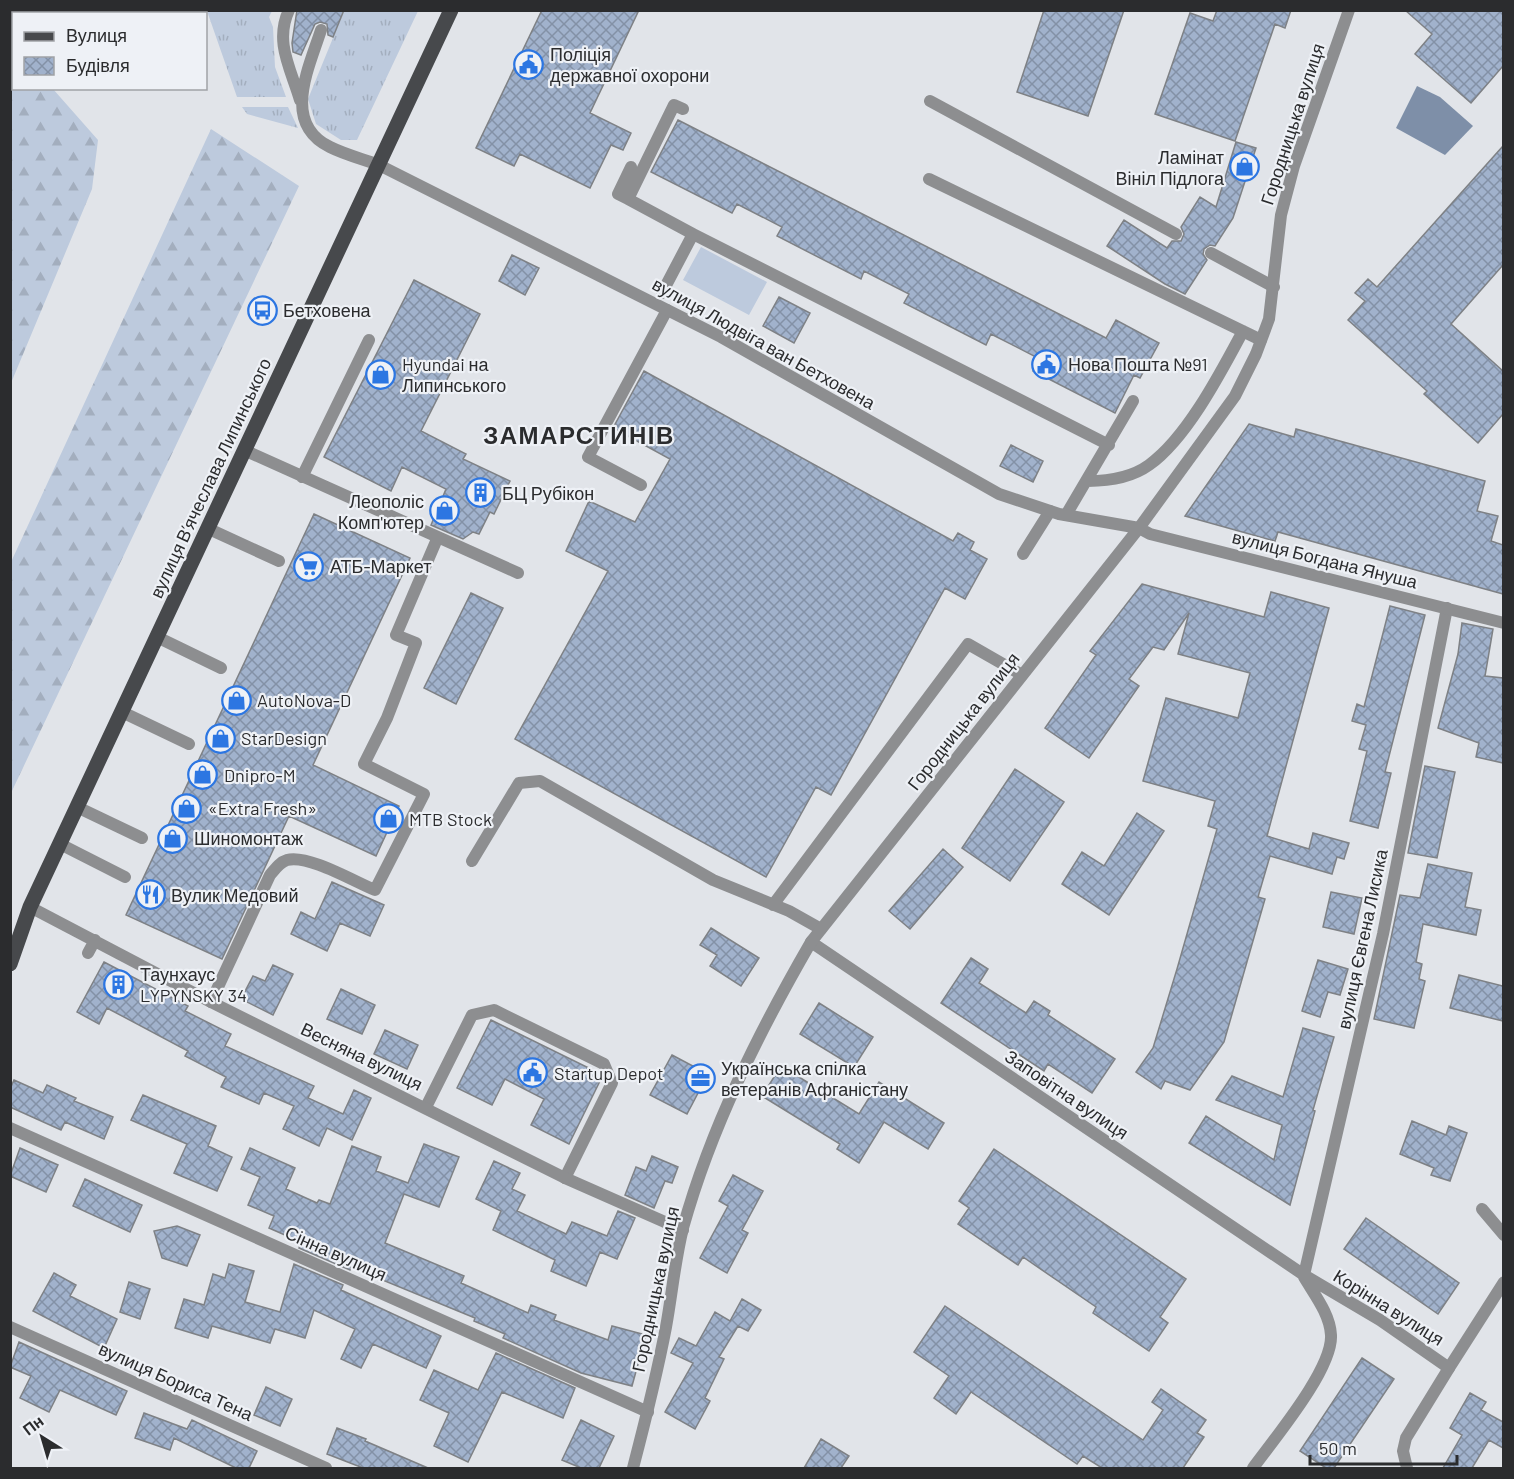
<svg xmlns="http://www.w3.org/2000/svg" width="1514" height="1479" font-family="Barlow,sans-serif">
<defs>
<pattern id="grass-tufts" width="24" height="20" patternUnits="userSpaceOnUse" patternTransform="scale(1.5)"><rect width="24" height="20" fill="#bdcadd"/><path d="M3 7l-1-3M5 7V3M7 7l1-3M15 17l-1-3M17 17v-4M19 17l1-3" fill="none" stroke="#a3aebe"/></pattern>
<pattern id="forest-firs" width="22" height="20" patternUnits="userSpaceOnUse" patternTransform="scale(1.5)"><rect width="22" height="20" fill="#bdcadd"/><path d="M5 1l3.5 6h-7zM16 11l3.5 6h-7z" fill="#a3aebe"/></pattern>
<pattern id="building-cross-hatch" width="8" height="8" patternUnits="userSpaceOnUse" patternTransform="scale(1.5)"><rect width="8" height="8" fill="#a1b2cc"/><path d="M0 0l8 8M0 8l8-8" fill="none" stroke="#8391a6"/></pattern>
</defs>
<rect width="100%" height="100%" fill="#e1e4e9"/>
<path fill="url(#grass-tufts)" d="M207,11H272L269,17L273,27L275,67L286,97H237Z
M344,11H418L357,140H341L316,124L308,99Z
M242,107H288L298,128L247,114Z"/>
<path fill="url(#forest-firs)" d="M10,59L13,60L14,88L53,89L98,140L92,189L11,383Z
M211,129L299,186L11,793V562Z"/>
<path fill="#bdcadd" d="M136,11L138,13L56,14V11Z
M701,247L767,282L749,315L683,280Z"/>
<path fill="#7e8fa8" d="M1417,86L1440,97L1473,126L1445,155L1396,128Z"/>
<path fill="url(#building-cross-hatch)" stroke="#7e8185" stroke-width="1.5" d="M297,10H344L333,37L328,35L327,24L320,22L315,24L301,55L293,52L292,43Z
M542,10H639L590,113L631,133L623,150L611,145L590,188L520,154L514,166L476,148Z
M1044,10H1124L1088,116L1017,92Z
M1217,10H1291L1285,28L1275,24L1235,141L1155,114L1190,13L1213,21Z
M1405,10H1503V66L1471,103L1415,54L1432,34Z
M678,120L1106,338L1116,320L1159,343L1140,378L1134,375L1115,413L1033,371L1040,359L991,334L986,345L904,303L909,294L864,271L861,279L777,236L782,227L737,204L732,213L651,172Z
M1236,142L1256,148L1233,218L1215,246L1210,245L1204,249L1203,254L1207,260L1185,294L1165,284L1107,246L1124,220L1167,248L1172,241H1181L1184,234L1181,227L1200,197L1216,207Z
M1503,146V265L1451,324L1503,371V414L1478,443L1424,394L1427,391L1348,320L1365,301L1355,293L1368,279L1377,287Z
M512,255L539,268L525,295L499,281Z
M414,280L480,314L421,431L466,454L463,459L510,481L494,514L490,512L479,534L473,532L463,539L431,525L446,489L402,467L391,491L324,457Z
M779,297L810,313L794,343L763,326Z
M644,371L953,541L958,533L974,542L970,550L987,559L965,599L945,588L831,795L816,787L766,877L515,739L608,571L566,551L589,501L635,522L670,459L613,428Z
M1249,424L1294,437L1296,429L1485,481L1477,511L1498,516L1491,541L1503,545V594L1278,532L1275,541L1185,516Z
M1011,445L1043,461L1033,482L1000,466Z
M314,514L410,558L313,765L399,806L376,856L289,816L222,959L126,915Z
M1142,584L1264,617L1271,592L1329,608L1267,836L1309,849L1313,833L1349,843L1344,859L1337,857L1332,874L1270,856L1258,897L1265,899L1224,1042L1190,1090L1165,1081L1161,1089L1136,1072L1153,1048L1177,969L1217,829L1208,826L1215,801L1143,781L1166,698L1238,718L1250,673L1178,654L1189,613L1164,650L1153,647L1129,679L1139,686L1089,758L1045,728L1096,655L1090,651Z
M471,593L503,608L456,704L424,688Z
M1390,606L1425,615L1385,772L1391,773L1378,828L1350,821L1367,751L1359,749L1366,725L1352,721L1357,704L1364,707Z
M1462,623L1493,629L1485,676L1503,678V763L1476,757L1479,743L1438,728L1458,654Z
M1425,766L1455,772L1437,858L1408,853Z
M1015,769L1064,802L1010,881L962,848Z
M1137,813L1164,831L1109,915L1062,884L1082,852L1104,866Z
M943,849L963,867L910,929L889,911Z
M1428,864L1472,873L1465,907L1481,910L1476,935L1423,924L1416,962L1422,964L1419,979L1425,981L1414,1028L1374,1019L1400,895L1420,898Z
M332,882L384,905L370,936L340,923L327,951L291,934L301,912L315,919Z
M1331,892L1362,898L1354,934L1323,927Z
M711,928L759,958L741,986L710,966L717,955L700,945Z
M971,958L988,969L979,983L1026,1013L1034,1001L1050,1011L1048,1015L1115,1059L1092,1093L1048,1064L1044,1071L941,1003Z
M1318,960L1348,969L1340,995L1328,992L1320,1017L1302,1011Z
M104,962L188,1006L185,1011L231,1034L225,1046L314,1086L308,1098L343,1114L354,1090L371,1098L352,1140L327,1128L319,1146L283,1129L294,1106L264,1093L259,1104L221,1087L226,1077L185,1056L188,1051L107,1008L99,1024L77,1012Z
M273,965L293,974L273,1015L241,999L253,976L265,981Z
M1459,975L1503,986V1021L1450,1008Z
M341,989L375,1005L362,1034L327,1019Z
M819,1003L873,1037L854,1067L800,1034Z
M491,1020L599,1073L601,1079L569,1144L531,1125L544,1099L505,1079L492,1105L457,1088Z
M1303,1028L1334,1037L1313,1110L1315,1111L1290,1205L1189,1143L1206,1116L1274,1160L1282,1125L1216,1100L1232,1076L1283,1097Z
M385,1030L418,1045L407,1069L374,1054Z
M672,1055L708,1074L687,1114L650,1095Z
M781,1066L859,1114L879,1082L944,1123L928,1149L884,1122L859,1163L837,1149L840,1144L762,1096Z
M14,1080L43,1093L47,1085L76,1098L74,1101L113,1117L104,1139L65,1122L61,1130L10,1107V1089Z
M143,1095L216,1126L208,1146L232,1157L217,1191L174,1173L187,1144L131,1120Z
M1412,1121L1446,1135L1449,1126L1467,1133L1450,1181L1431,1175L1434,1168L1400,1154Z
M424,1144L459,1157L439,1207L404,1194L385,1243L464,1276L461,1283L528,1313L531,1305L556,1315L554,1320L608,1340L612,1326L646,1335L632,1386L581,1373L503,1338L505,1334L474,1321L475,1318L351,1267L350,1270L299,1248L301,1242L269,1228L274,1216L248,1205L260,1177L241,1169L250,1148L295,1168L286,1189L317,1203L319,1200L330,1204L352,1146L381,1157L376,1171L408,1183Z
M20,1148L58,1165L46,1192L10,1176Z
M994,1149L1186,1279L1160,1317L1168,1323L1149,1351L1093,1313L1096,1307L1023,1257L1018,1265L958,1224L969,1208L959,1201Z
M652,1156L678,1167L672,1183L665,1181L654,1208L625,1195L636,1167L646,1171Z
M494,1161L520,1173L512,1189L525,1195L517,1211L566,1234L572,1222L607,1236L618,1211L635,1218L617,1259L600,1252L586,1286L551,1271L555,1260L493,1230L501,1211L476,1199Z
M733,1175L763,1191L742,1230L748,1233L727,1273L700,1258L728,1206L719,1201Z
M85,1179L142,1205L130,1232L73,1206Z
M1366,1218L1459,1283L1438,1314L1344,1249Z
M177,1226L200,1235L187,1266L162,1258L154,1231Z
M229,1264L254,1271L245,1302L280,1312L294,1264L343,1285L341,1290L441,1336L426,1368L373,1344L361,1368L341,1359L355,1329L314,1310L305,1338L275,1329L270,1343L212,1326L208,1338L175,1328L184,1299L204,1305L213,1274L225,1278Z
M54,1273L76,1285L70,1296L117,1319L104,1348L33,1311Z
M129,1282L150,1289L140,1319L120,1312Z
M742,1299L761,1310L748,1331L738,1326L719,1357L724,1359L705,1398L710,1401L695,1429L665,1412L693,1363L671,1353L679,1338L696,1346L715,1312L730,1321Z
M945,1306L1143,1440L1163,1410L1152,1402L1161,1389L1206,1420L1197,1433L1204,1437L1183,1468H1102L1083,1456L1077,1464L971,1392L956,1414L934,1398L949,1376L914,1352Z
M19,1342L127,1391L116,1415L60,1390L49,1412L20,1398L31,1376L10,1367Z
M496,1353L575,1388L563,1418L502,1392L468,1462L434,1446L449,1413L420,1400L434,1370L478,1390Z
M1362,1358L1394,1379L1334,1468H1326L1300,1451Z
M266,1387L292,1399L280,1426L254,1415Z
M1470,1393L1486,1402L1481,1410L1503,1422V1448L1489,1440L1472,1468H1443L1462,1435L1450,1428Z
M144,1413L187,1429L192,1420L257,1451L249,1468H236L174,1438L170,1450L135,1438Z
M581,1420L614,1436L599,1468H581L562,1460Z
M337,1428L366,1439L365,1441L428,1468H363L327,1454Z
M821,1439L849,1456L841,1468H804Z"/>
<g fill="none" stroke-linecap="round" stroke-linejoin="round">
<path stroke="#8d8e90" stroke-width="12" d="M289,10C274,42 291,69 300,100
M321,30C309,68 281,123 330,147C346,155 363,159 379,165
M930,101L1176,234
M1211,253L1274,287
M244,450L518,573
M302,477L369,340
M641,485L588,457L667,310
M209,529L279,561
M1023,554L1050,511
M157,637L221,668
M122,712L189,744
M77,807L142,838
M60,844L125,877
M472,861L519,783L540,781L713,880L789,911L821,929
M773,905L968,644L1022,675
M211,1002L270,875C275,869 280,862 287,860C308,854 355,882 375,890L424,794L364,764L387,718L416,643L396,635L437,539
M426,1107L472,1015L494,1010L604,1064L612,1083L565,1178
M1482,1209L1504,1235
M1449,1368L1504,1282"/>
<path stroke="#8d8e90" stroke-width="12" d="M929,179L1261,340
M628,199L618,194L631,167
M693,234L1109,445
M662,293L693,234L628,199L674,105L683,109
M1088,481C1109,481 1131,478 1149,465C1187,438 1221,372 1243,331
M1066,515L1133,401
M30,907L211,1002L565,1178L683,1230
M811,942L1304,1275L1380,1320L1449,1368L1406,1438L1403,1451L1407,1468
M88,953L95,940
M10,1128L648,1412
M1304,1275L1383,934L1447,608
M10,1327L326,1468
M1253,1468C1274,1439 1333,1369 1331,1335C1330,1314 1314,1294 1304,1277"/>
<path stroke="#8d8e90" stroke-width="12" d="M379,165L721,337L999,494L1059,514L1139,528L1150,534L1504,623
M633,1468C645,1422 657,1374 666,1327C672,1294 675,1260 683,1228C711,1127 759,1032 811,942L1139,528L1235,396L1256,354L1269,319L1281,215L1294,166L1349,10"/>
<path stroke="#47494c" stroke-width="15" d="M10,964L30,907L451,10"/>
</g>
<defs>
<symbol id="civic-ring" viewBox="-11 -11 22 22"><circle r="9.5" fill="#eef1f6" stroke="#2c76e2" stroke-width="1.5"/><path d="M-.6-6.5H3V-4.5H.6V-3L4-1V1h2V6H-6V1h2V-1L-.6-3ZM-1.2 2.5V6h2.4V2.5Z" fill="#2c76e2"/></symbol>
<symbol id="shop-ring" viewBox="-11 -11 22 22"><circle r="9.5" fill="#eef1f6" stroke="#2c76e2" stroke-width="1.5"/><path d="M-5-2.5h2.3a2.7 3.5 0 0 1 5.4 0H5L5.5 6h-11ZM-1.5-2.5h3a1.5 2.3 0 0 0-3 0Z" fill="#2c76e2"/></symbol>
<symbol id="bus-ring" viewBox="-11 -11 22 22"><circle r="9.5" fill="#eef1f6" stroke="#2c76e2" stroke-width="1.5"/><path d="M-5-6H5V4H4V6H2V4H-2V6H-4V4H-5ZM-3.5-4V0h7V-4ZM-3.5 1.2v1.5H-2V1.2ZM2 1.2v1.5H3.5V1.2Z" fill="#2c76e2"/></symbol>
<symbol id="building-ring" viewBox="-11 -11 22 22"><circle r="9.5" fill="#eef1f6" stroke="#2c76e2" stroke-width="1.5"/><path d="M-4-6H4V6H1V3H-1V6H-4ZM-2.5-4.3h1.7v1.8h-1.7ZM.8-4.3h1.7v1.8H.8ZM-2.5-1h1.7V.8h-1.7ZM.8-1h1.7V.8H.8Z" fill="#2c76e2"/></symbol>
<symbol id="supermarket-ring" viewBox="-11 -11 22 22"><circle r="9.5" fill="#eef1f6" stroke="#2c76e2" stroke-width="1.5"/><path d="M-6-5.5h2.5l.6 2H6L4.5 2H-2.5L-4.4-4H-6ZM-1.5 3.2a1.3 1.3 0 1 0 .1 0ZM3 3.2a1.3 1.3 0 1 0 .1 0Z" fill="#2c76e2"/></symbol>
<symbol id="restaurant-ring" viewBox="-11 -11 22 22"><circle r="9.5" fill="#eef1f6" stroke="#2c76e2" stroke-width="1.5"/><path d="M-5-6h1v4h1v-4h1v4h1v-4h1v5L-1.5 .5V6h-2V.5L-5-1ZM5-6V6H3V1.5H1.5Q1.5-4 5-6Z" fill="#2c76e2"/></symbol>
<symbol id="office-ring" viewBox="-11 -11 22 22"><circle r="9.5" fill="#eef1f6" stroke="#2c76e2" stroke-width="1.5"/><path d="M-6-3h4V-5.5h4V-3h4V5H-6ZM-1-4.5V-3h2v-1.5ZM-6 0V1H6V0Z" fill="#2c76e2"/></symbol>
</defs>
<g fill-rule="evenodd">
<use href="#civic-ring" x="512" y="48" width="33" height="33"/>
<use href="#shop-ring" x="1228" y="150" width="33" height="33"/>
<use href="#bus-ring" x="246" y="294" width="33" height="33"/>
<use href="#civic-ring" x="1030" y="348" width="33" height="33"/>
<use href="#shop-ring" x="364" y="358" width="33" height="33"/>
<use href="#building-ring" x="464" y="476" width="33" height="33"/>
<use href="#shop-ring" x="428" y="494" width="33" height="33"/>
<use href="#supermarket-ring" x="292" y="550" width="33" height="33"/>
<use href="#shop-ring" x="220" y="684" width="33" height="33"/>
<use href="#shop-ring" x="204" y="722" width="33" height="33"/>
<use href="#shop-ring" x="186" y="758" width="33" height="33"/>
<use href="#shop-ring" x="170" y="792" width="33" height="33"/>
<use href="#shop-ring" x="372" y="802" width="33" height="33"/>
<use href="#shop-ring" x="156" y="822" width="33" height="33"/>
<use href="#restaurant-ring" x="134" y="878" width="33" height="33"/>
<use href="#building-ring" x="102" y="968" width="33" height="33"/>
<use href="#civic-ring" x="516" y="1056" width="33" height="33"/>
<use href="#office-ring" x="684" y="1062" width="33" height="33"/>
</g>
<g text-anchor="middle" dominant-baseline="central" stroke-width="4.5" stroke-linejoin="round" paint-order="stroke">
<g font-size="18" fill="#2b2c2e" stroke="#eef1f6" text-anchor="start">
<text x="550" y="54">Поліція<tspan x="550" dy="21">державної охорони</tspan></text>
<text x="1224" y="157" text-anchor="end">Ламінат<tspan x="1224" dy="21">Вініл Підлога</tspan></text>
<text x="283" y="310">Бетховена</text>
<text x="402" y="364">Hyundai на<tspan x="402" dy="21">Липинського</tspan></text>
<text x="1068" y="364">Нова Пошта №91</text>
<text x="502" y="493">БЦ Рубікон</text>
<text x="424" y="501" text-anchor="end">Леополіс<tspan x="424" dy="21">Комп'ютер</tspan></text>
<text x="330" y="566">АТБ-Маркет</text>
<text x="257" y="700">AutoNova-D</text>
<text x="241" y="738">StarDesign</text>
<text x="224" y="775">Dnipro-M</text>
<text x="208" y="808">«Extra Fresh»</text>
<text x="409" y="819">MTB Stock</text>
<text x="194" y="838">Шиномонтаж</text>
<text x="171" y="895">Вулик Медовий</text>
<text x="140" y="974">Таунхаус<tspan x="140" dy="21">LYPYNSKY 34</tspan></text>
<text x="721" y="1068">Українська спілка<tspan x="721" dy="21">ветеранів Афганістану</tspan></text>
<text x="554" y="1073">Startup Depot</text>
</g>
<g font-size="18" fill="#2b2c2e" stroke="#eef1f6">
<text transform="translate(1292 124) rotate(-72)">Городницька вулиця</text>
<text transform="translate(764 343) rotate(29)">вулиця Людвіга ван Бетховена</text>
<text transform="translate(210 478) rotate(-65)">вулиця Вʼячеслава Липинського</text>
<text transform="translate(1325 559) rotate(14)">вулиця Богдана Януша</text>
<text transform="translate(963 721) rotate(-52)">Городницька вулиця</text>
<text transform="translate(1362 939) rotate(-78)">вулиця Євгена Лисика</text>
<text transform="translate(362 1056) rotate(26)">Весняна вулиця</text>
<text transform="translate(1067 1094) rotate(34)">Заповітна вулиця</text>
<text transform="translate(336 1253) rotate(24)">Сінна вулиця</text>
<text transform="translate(655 1289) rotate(-78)">Городницька вулиця</text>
<text transform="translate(1389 1307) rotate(32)">Корінна вулиця</text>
<text transform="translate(176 1381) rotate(24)">вулиця Бориса Тена</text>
</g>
<g font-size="24" font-weight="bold" letter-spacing="1.5" fill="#2b2c2e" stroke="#eef1f6">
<text x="579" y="434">ЗАМАРСТИНІВ</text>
</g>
</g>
<rect width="1514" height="1479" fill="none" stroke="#2b2c2e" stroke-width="24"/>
<rect x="12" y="12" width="195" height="78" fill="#eef1f6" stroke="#a0a2a6" stroke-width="1.5"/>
<rect x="24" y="32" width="30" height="9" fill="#47494c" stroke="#a0a2a6" stroke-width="1.5"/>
<text x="66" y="42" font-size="18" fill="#2b2c2e">Вулиця</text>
<rect x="24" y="57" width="30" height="18" fill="url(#building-cross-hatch)" stroke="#a0a2a6" stroke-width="1.5"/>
<text x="66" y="72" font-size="18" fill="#2b2c2e">Будівля</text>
<g transform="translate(42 1437) rotate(323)" stroke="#eef1f6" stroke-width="4.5" paint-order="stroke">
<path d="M0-4.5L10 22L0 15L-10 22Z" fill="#2b2c2e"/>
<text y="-9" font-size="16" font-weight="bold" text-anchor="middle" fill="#2b2c2e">Пн</text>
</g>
<path d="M1310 1455v9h147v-9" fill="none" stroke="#2b2c2e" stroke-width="3"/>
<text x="1319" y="1455" font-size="18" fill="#2b2c2e" stroke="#eef1f6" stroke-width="4.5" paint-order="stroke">50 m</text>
</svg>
